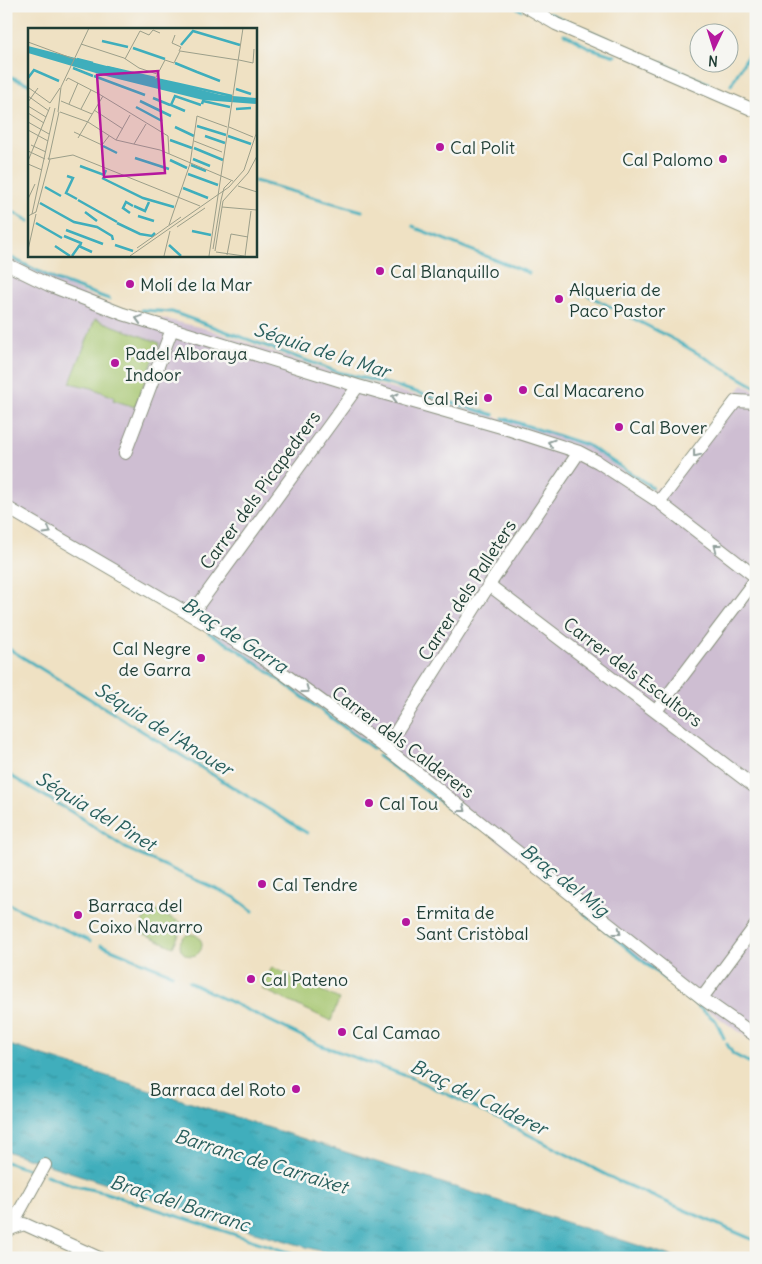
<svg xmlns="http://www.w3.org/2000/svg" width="762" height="1264" font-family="Delius,sans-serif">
<defs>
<pattern id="water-ripples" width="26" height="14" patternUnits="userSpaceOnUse" patternTransform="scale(1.25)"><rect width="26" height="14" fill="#3faebc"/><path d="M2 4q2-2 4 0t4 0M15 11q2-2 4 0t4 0" fill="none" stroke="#348f9a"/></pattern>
</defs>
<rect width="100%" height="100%" fill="#f6f6f2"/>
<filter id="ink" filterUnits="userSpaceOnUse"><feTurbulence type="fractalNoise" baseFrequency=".02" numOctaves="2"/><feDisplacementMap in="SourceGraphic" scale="10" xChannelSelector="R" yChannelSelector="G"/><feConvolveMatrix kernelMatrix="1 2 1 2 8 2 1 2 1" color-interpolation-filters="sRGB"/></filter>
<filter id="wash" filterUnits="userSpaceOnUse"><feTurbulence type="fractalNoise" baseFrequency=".0096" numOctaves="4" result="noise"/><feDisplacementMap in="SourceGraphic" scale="20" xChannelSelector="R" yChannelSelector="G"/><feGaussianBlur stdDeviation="1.12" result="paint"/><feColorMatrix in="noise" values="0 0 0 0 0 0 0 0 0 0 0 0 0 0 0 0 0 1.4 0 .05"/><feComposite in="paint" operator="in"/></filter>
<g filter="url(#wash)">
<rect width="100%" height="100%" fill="#efe1c3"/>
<path fill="#cebed2" d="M6,258L117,308L208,329L330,372L503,419L587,446L652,491L668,483L743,384L756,392V1044L695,1001L486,831L378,749L240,649L6,513Z"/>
<path fill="#a6c66f" stroke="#628252" d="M95,319L160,343L135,407L113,400L114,397L92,388L70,383Z
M150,908L184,924L173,947L138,931Z
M180 945a11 11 0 1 1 22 0a11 11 0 1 1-22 0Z
M272,967L339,999L331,1021L262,989Z"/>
<path fill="url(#water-ripples)" stroke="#2f7678" d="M6,1044L678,1258H344L241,1228L6,1151Z"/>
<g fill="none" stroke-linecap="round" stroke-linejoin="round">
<path stroke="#3faebc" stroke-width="3" d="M515,6L521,10
M549,13L708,83
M564,34L590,48L615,56
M6,75L29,84
M731,85L756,41
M255,181L362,211
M6,208L29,221
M413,226L415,227
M418,229L529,273
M6,255L56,280L109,299
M582,292L671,338L756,387
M142,310L172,312L338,372L392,385L494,415
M503,418L587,445L652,487
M209,633L241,652L374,749
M6,647L307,833
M378,756L477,828
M6,773L75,814L127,849L234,897L253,911
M6,903L90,941
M582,911L716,1021L724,1038
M101,945L172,974
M189,982L320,1045L412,1078L483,1111L620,1182L756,1241
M727,1044L733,1054L756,1066
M6,1162L37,1172
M46,1175L75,1186L103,1192L307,1258"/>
</g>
</g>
<g filter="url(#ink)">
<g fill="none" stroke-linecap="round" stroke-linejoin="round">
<defs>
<path id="minor" d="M525,6L556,24L756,111
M6,264L51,286L123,314L358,386L501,427L579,452L598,462L659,502L756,577
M125,453L172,329
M659,502L736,401L756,402
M6,507L254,652L386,748L702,998L756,1036
M489,585L756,788
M191,615L358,386
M656,711L756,579
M386,748L489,585L579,452
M702,998L756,925
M10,1229L24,1224L99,1258
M9,1230L45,1165"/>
</defs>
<use href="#minor" stroke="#878f7c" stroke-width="14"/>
<use href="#minor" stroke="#fff" stroke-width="12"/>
</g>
<defs><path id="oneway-chevron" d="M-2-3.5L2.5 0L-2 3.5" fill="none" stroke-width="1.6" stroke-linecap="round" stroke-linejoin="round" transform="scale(1.25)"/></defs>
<g stroke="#8f9e9a">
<use href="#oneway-chevron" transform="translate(139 319) rotate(-163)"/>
<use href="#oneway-chevron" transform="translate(395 397) rotate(-164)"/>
<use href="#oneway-chevron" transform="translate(551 443) rotate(-162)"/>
<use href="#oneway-chevron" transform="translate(696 454) rotate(127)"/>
<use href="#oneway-chevron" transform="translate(48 531) rotate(30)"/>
<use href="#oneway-chevron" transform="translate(717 547) rotate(-142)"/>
<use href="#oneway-chevron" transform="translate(306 690) rotate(36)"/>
<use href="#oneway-chevron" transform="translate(463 809) rotate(38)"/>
<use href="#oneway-chevron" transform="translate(618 932) rotate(38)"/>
</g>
</g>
<g fill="#b5179e" stroke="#f6f6f2" stroke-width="2">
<circle cx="440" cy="147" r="5"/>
<circle cx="723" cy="159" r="5"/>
<circle cx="380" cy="271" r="5"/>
<circle cx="130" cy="284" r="5"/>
<circle cx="559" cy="299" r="5"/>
<circle cx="115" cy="363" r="5"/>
<circle cx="523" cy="390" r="5"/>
<circle cx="488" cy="398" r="5"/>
<circle cx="619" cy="427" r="5"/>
<circle cx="201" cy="658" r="5"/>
<circle cx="369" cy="803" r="5"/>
<circle cx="262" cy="884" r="5"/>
<circle cx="78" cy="915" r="5"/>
<circle cx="406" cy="922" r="5"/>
<circle cx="251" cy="979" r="5"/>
<circle cx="342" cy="1032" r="5"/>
<circle cx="296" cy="1089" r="5"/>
</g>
<g text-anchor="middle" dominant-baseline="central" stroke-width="5" stroke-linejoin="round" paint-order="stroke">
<g font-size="18" fill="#1f3d34" stroke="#f6f6f2" text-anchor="start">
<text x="450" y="147">Cal Polit</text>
<text x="713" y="159" text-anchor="end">Cal Palomo</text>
<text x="390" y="271">Cal Blanquillo</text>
<text x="140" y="284">Molí de la Mar</text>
<text x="569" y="289">Alqueria de<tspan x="569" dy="21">Paco Pastor</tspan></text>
<text x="125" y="353">Padel Alboraya<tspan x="125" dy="21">Indoor</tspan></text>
<text x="533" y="390">Cal Macareno</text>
<text x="478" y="398" text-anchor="end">Cal Rei</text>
<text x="629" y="427">Cal Bover</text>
<text x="191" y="648" text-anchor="end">Cal Negre<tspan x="191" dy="21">de Garra</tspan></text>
<text x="379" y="803">Cal Tou</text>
<text x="272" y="884">Cal Tendre</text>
<text x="88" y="905">Barraca del<tspan x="88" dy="21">Coixo Navarro</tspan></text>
<text x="416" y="912">Ermita de<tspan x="416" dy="21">Sant Cristòbal</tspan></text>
<text x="261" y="979">Cal Pateno</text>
<text x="352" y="1032">Cal Camao</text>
<text x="286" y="1089" text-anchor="end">Barraca del Roto</text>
</g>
<g font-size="18" fill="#1f3d34" stroke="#f6f6f2">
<text transform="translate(260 490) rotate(-54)">Carrer dels Picapedrers</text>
<text transform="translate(467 590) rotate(-57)">Carrer dels Palleters</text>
<text transform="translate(633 672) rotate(37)">Carrer dels Escultors</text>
<text transform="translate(403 742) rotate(37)">Carrer dels Calderers</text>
</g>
<g font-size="19" font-style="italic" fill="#295f5d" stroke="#f6f6f2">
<text transform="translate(322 350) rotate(18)">Séquia de la Mar</text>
<text transform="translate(235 635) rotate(33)">Braç de Garra</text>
<text transform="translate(164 729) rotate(32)">Séquia de l'Anouer</text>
<text transform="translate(96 811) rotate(31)">Séquia del Pinet</text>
<text transform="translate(565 880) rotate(38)">Braç del Mig</text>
<text transform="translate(479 1097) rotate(26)">Braç del Calderer</text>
<text transform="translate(261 1161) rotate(17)">Barranc de Carraixet</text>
<text transform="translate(180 1203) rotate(18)">Braç del Barranc</text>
</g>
</g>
<g transform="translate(28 28)">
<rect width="229" height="229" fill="#efe1c3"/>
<path d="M0,18L193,67L229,70V76L175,72L78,48L0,25Z" fill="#3faebc"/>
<path fill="none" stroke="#3faebc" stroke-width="2.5" d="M74,13L100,19M153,17L165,3L212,17M105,20L137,31M49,31L65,35M147,35L169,44M79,39L127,50M45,40L65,48M169,44L192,53M66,48L117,67M0,50L6,42L31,53M128,51L151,56M151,56L204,68M208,61L223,66M125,70L142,77M112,73L143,88M174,76L175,73L202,79M108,79L134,93M208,81L223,80M157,83L143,77L147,68L173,77M169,98L198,107M147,99L166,108M177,108L197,115M200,108L223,116M142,112L164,120M75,118L89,125M166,120L195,132M107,130L141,141M165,131L182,138M142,132L159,140M163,137L178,143M52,138L76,147L78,142M160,146L190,157M39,148L45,150L38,165L49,171M74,150L115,170L146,179M17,159L33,168M155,160L180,170M50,172L89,194M12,175L46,194L69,199L84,208L85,212M106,178L117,183L121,174M57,184L69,193M102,185L95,180L98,174L105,178M110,188L126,193M8,195L34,210M89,195L112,206L124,208L127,205M38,202L75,216M164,203L183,207M36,208L53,215L52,218M87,217L105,223M141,217L153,228M27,218L42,228M44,228L51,218L64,224"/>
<path fill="none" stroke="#9c9f8a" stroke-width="1" d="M147,7L144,15L153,19L151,23M0,14L46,31M53,16L96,30L111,40L129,46M97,31L112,3L121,7L125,2L132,5M211,32L225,35L226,21M127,51L137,32L146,35L152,23L210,32M38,53L40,50L71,66L140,108M1,60L22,75M0,68L21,83M33,73L64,86M0,74L10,60M22,75L32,60M41,76L50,55M0,78L18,89M53,81L63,62M66,82L95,101M30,84L33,59L61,0M32,84L60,94L88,112L132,122L205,153M0,85L16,95M0,94L21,106M201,99L225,109M0,102L20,113M46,104L74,117L81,108M140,108L141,126M50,110L75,68M88,112L102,87M166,113L194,124M106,116L118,96M3,117L18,124M0,123L17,131M21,130L31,84M22,131L45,127L172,178M0,133L22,79M0,136L14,142M210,158L229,164M0,171L7,156M194,179L229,182M4,186L27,80M0,188L8,184L22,131L20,130L21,132M141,197L162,136L169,88L199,99M149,199L177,180M109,220L153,189M185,221L193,172L196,160L203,153M0,222L8,186M187,223L195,173L220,145L229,128M188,224L216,228M199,227L203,206L220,209M102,228L201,159L216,142L228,106L229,10M136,228L142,203M181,228L215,0M217,228L223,183"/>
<path fill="#b5179e" fill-opacity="0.15" stroke="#b5179e" stroke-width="2.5" d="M130,43L137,145L76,149L69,47Z"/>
<rect width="229" height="229" fill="none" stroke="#1f3d34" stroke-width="2.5"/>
</g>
<rect width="762" height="1264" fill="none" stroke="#f6f6f2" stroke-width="25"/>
<g transform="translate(714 48) rotate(184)"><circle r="24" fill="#f6f6f2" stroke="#a0aca6"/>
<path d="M0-4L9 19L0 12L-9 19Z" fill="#b5179e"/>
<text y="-8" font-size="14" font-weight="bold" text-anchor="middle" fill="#1f3d34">N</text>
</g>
</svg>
